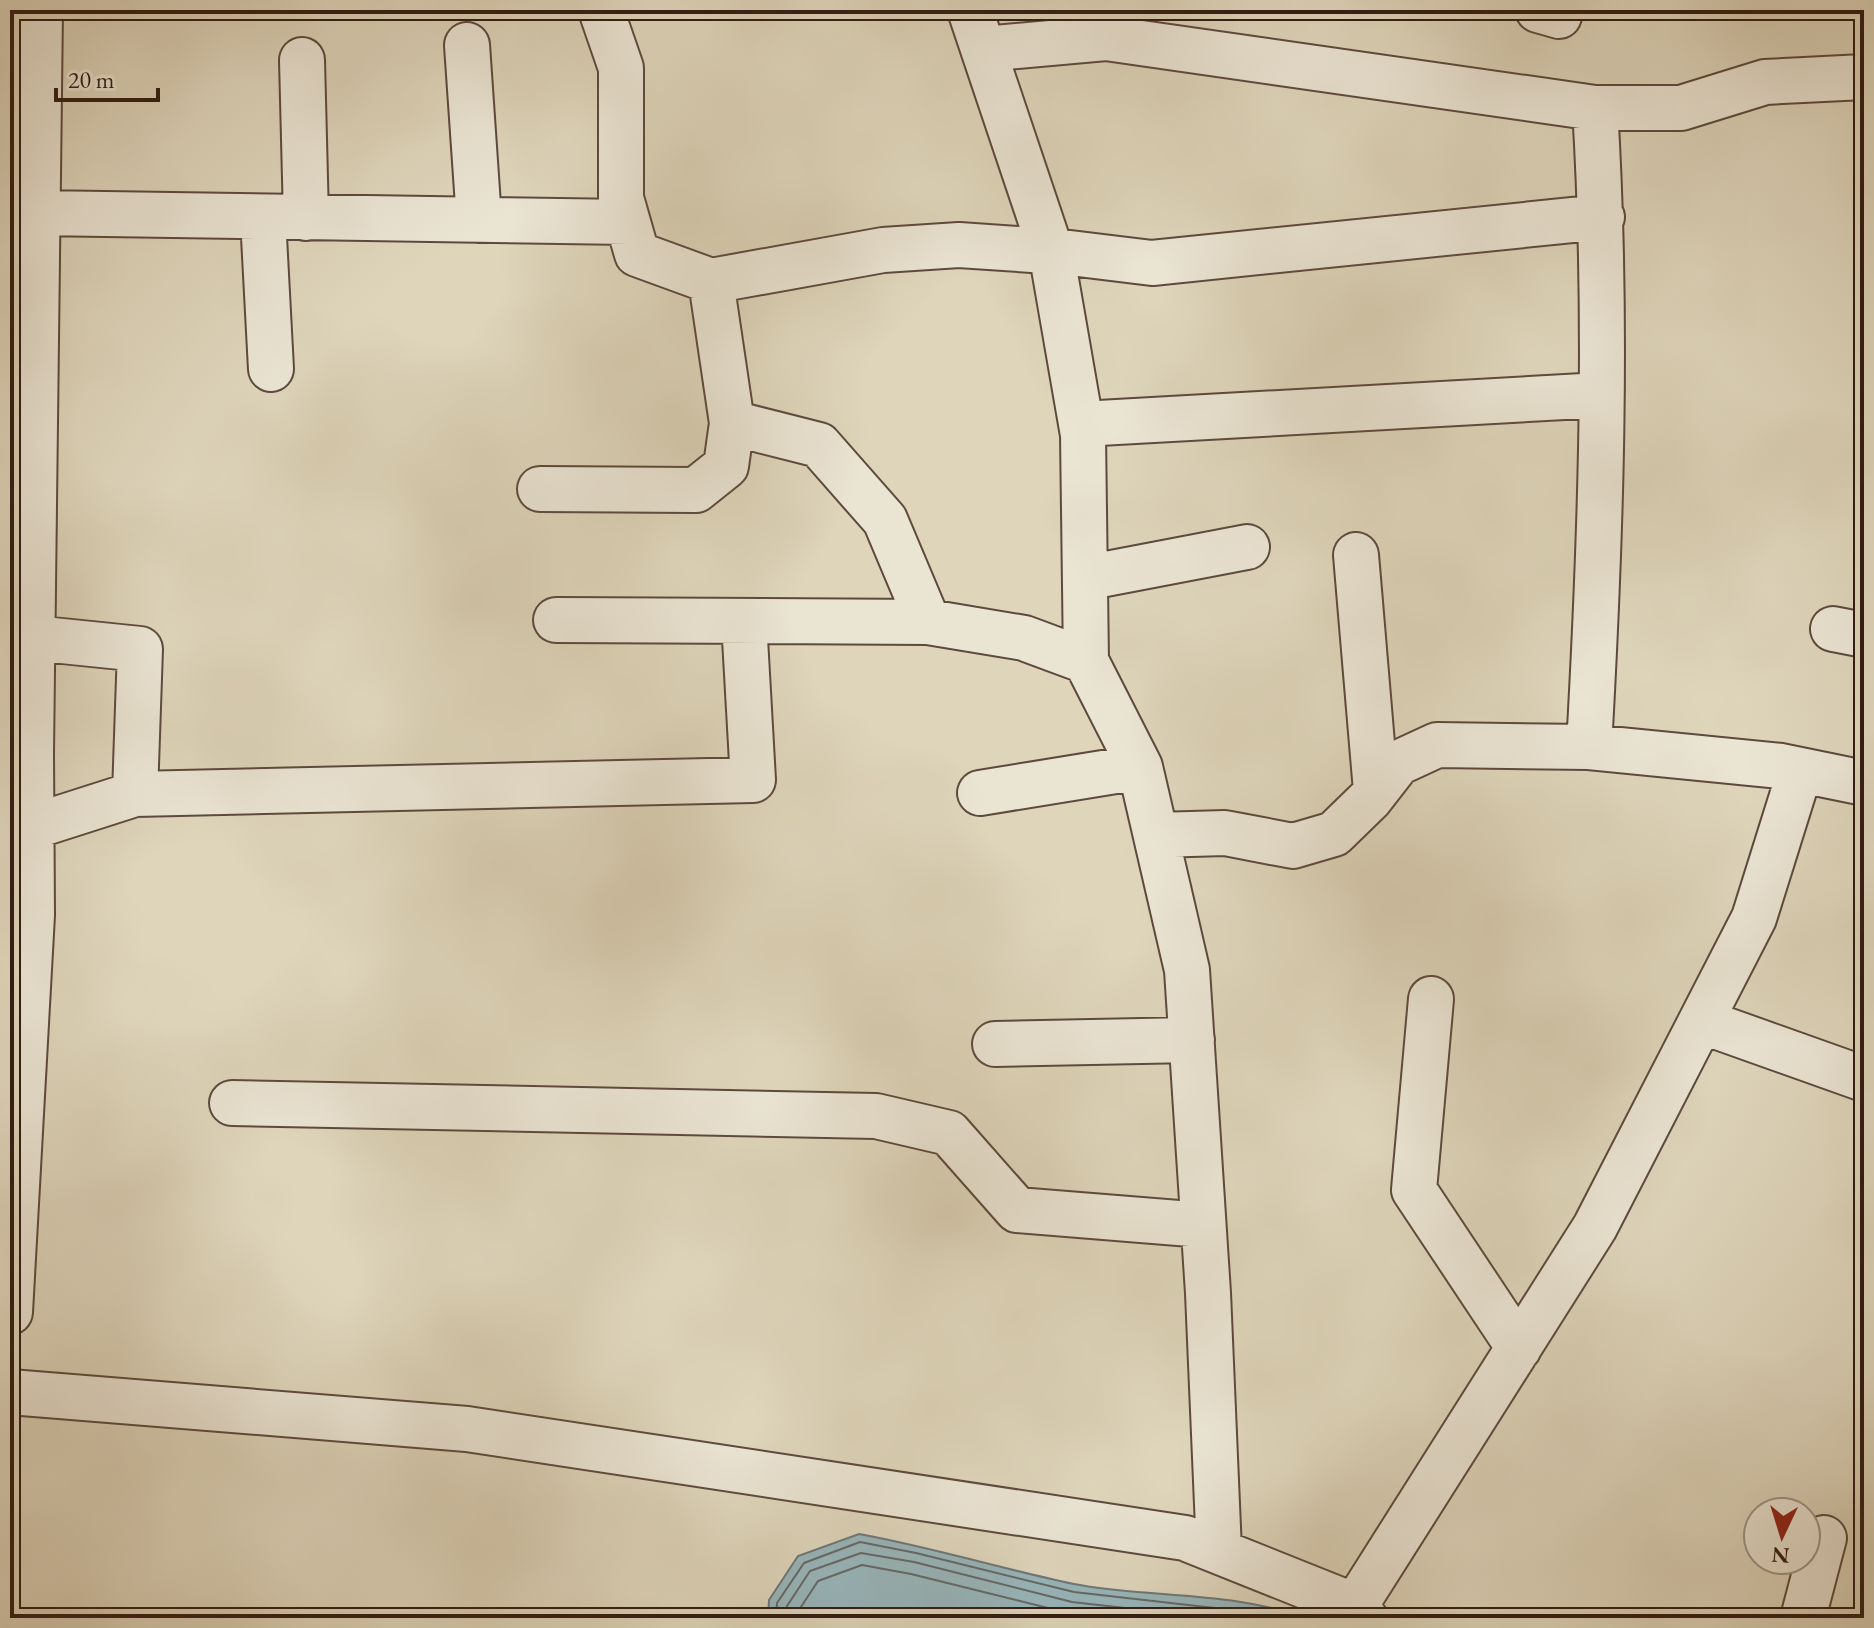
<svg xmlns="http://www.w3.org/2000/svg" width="1874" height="1628" font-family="'EB Garamond',serif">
<rect width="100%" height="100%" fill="#ded5bb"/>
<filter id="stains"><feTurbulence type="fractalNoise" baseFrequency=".0025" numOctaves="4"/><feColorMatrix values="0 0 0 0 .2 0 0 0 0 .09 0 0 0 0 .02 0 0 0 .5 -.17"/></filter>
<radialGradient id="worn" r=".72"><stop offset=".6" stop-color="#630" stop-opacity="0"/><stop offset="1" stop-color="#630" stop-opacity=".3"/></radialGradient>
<path fill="#98b6bb" stroke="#6f7878" stroke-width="2" d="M859,1534C931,1547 1002,1569 1074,1584C1145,1598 1237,1591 1303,1618H768L769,1600L798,1556Z"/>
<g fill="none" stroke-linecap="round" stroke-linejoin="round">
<path stroke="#656967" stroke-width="2" d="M776,1618L777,1603L804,1563L860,1542L916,1553L1074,1592L1241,1611L1271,1618
M786,1618L787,1606L810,1571L861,1553L914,1562L1072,1602L1214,1618
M798,1618L799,1610L818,1581L862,1565L911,1574L1068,1613L1108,1618"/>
<defs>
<path id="minor" d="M601,10L621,68V198L637,254L711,281L732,423L819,445L885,520L928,622
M970,10L1051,251L1083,435L1086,661
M1538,10L1559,16
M467,45L479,220
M984,49L1106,38L1595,108H1681L1765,82L1864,77
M302,60L306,218
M38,213L628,222
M263,218L271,369
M711,281L883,250L959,245L1062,252L1152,263L1602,217
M1081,424L1601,395
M540,489L696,490L726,466L732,423
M1356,555L1376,791
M1085,578L1247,547
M556,620L928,622L1024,638L1086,661L1140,767L1187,970L1208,1293L1219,1551
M1833,629L1864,635
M33,638L140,649L135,794
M1589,747C1601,534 1608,321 1595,108
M980,793L1140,767
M32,827L135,794L753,780L744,621
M1156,835L1225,833L1293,846L1334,834L1370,799L1398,763L1437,745L1589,747L1781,766L1864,783
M1431,999L1414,1190L1519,1348
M1701,1021L1864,1079
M995,1044L1192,1040
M232,1103L876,1116L949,1133L1017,1210L1203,1225
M10,1312L32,915L31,753L40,10
M10,1392L467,1429L1185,1538L1355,1606L1365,1618
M1355,1606L1595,1227L1754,918L1800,771
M1803,1618L1824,1538"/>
</defs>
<use href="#minor" stroke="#5d4a3d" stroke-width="48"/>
<use href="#minor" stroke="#eae4d3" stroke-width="44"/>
</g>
<rect width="1874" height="1628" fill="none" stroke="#ded5bb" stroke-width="40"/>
<rect x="12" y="12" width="1850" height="1604" fill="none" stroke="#321c13" stroke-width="4"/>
<rect x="20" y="20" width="1834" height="1588" fill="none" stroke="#321c13" stroke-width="2"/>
<g transform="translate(1782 1536) rotate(184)"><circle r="38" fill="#eae4d3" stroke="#a09486" stroke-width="2"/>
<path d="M0-6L14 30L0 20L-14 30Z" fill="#8f2418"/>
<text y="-12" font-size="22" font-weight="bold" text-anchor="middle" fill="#321c13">N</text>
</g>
<path d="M56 88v12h102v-12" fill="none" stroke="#321c13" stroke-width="4"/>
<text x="68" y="88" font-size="24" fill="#321c13" stroke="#eae4d3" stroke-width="6" paint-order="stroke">20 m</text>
<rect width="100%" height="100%" filter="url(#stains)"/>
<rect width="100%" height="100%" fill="url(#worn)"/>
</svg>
